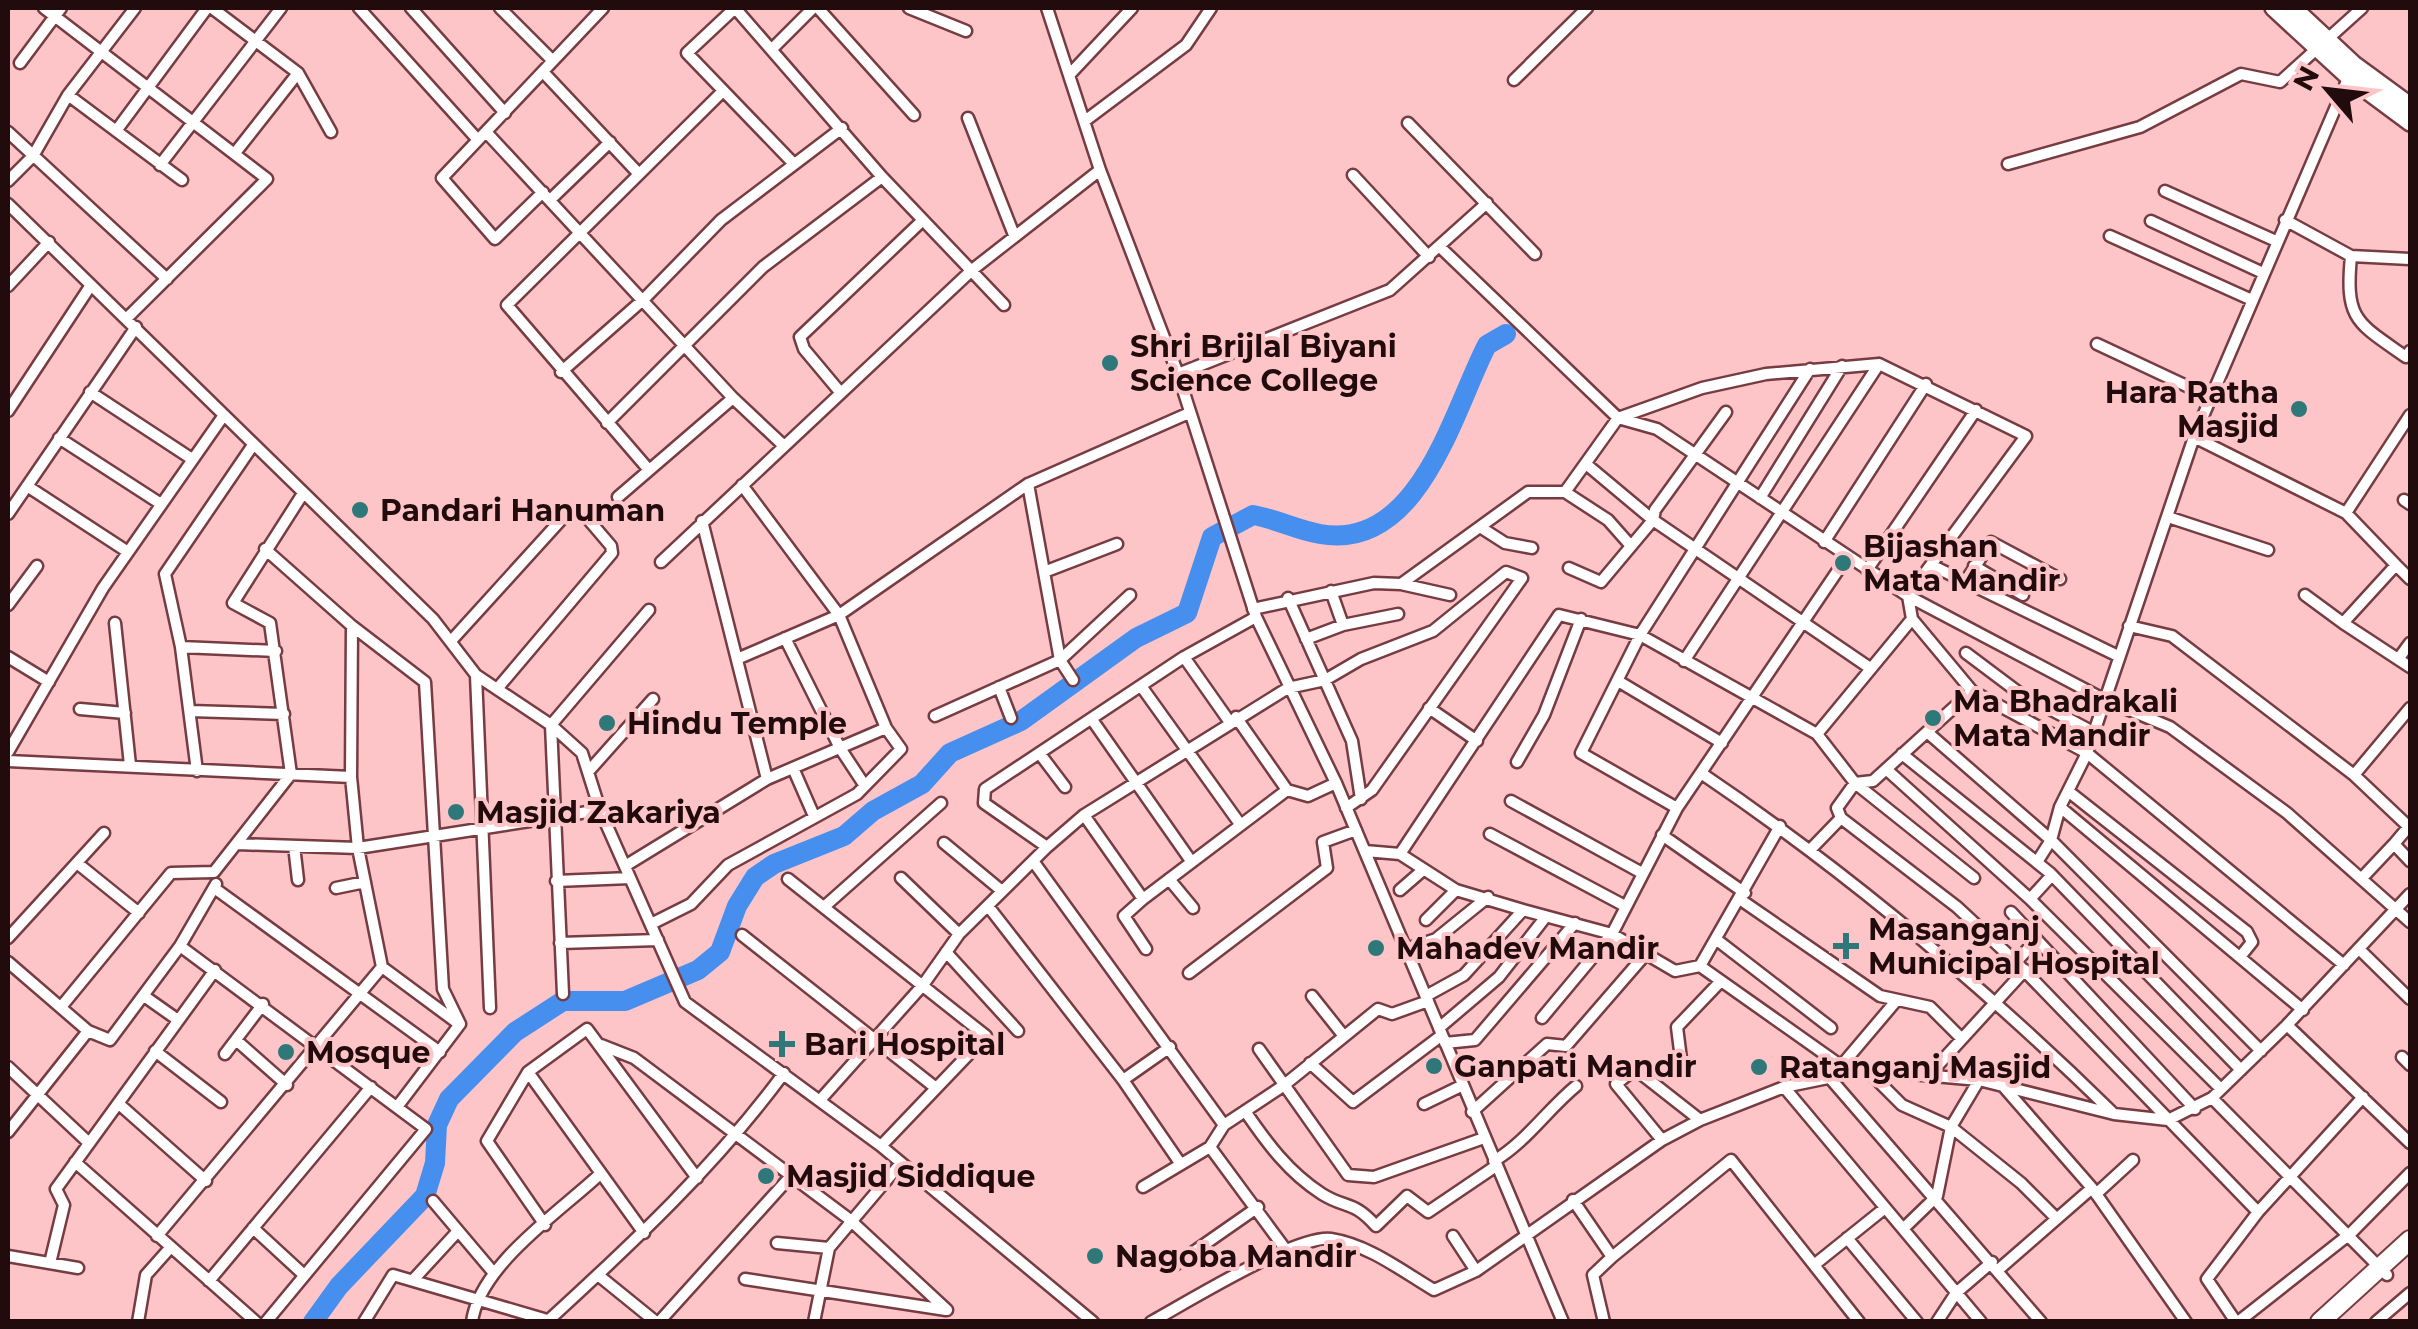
<svg xmlns="http://www.w3.org/2000/svg" width="2418" height="1329" font-family="Montserrat,sans-serif">
<rect width="100%" height="100%" fill="#fdc5c7"/>
<g fill="none" stroke-linecap="round" stroke-linejoin="round">
<path stroke="#478fef" stroke-width="20" d="M313,1322L339,1286L425,1196L435,1163L437,1125L449,1099L515,1032L563,1001H625L698,970L720,952L737,906L755,877L774,864L844,836L873,811L922,784L950,753L1021,721L1136,638L1187,613L1212,537L1253,515C1276,519 1297,530 1320,534C1419,552 1453,411 1487,345L1506,334"/>
<defs>
<path id="street" d="M44,8L267,179L127,318
M212,8L298,73L331,132
M359,8L478,140
M411,8L505,113
M500,8L552,60
M818,8L914,115
M909,8L966,31
M1047,8L1100,170L1178,374L1256,617L1336,783L1563,1322
M772,49L813,8
M20,63L61,8
M544,73L639,174
M1071,73L1132,8
M1514,80L1587,8
M68,95L182,180
M968,118L1014,235
M1086,120L1186,45L1211,8
M1408,123L1535,254
M116,131L207,8
M8,132L167,279
M487,133L733,398L783,445
M235,153L298,73
M794,164L687,53L735,8L882,177L1004,305
M2008,164L2140,127L2241,74L2280,82L2362,8
M160,165L281,8
M1353,175L1429,257
M8,181L33,156L68,95L135,8
M2165,191L2276,241
M543,192L495,239L442,178L603,8
M550,200L610,142
M8,204L433,619L476,675L551,725L582,753L600,810L685,1002L881,1146L1093,1322
M2285,220L2351,256C2345,320 2356,322 2406,357L2410,351
M2151,221L2263,273
M2110,236L2252,300
M1440,247L1618,418L1657,429L1908,596L2103,699L2170,727L2287,813L2410,922
M2351,256L2410,259
M8,286L49,242
M2097,344L2210,397
M561,372L644,299L721,220L842,128
M1178,374L1390,290L1487,203
M90,392L192,459
M840,392L804,349L800,337L923,220
M8,411L91,285
M607,423L763,267L882,177
M2194,437L2346,513L2410,415
M59,438L161,504
M1586,464L1653,520L1870,668
M649,470L507,305L722,92
M1028,484L1060,660L1073,680
M27,486L128,552
M1565,492L1608,520L1631,546
M618,497L733,398
M1760,498L1842,366
M2404,500L2410,504
M2346,513L2396,565
M8,514L136,327
M2168,517L2268,550
M702,521L767,779
M1480,527L1505,543L1532,548
M1824,542L1926,384
M265,549L352,626L425,682L443,989L460,1024
M661,562L972,270L1100,170
M1933,566L2118,656
M1974,566L2023,595
M1569,568L1601,582L1653,520L1655,510L1726,412
M1867,570L1976,410
M1044,572L1117,544
M1965,582L1991,542L2060,579
M1401,584L1450,595
M1331,591L1343,625
M2305,595L2343,623L2396,565L2410,579
M1288,598L1352,741L1361,799
M8,605L37,566
M1253,609L1374,583L1401,584L1528,492H1565L1618,418L1702,388L1766,374L1879,364L2026,436L1908,596L1912,619L1972,691L2087,753L2344,965
M115,623L130,765
M2343,623L2410,667
M2129,626L2172,636L2354,775L2409,827
M785,638L840,748L865,786
M1306,639L1343,625L1398,614
M451,641L570,510L582,512L611,546L612,553L497,689
M181,647L276,651
M1966,653L2018,692L2093,732
M8,657L49,682
M1184,657L1229,721
M2399,658L2410,643
M737,659L839,615L1028,484L1189,413
M1684,661L1879,364
M476,675L490,1008
M1618,681L1722,743
M1141,686L1240,824
M999,687L1011,718
M1429,708L1477,741
M80,709L125,713
M190,711L284,714
M935,716L1060,660L1130,595
M1236,717L1287,790
M1093,721L1191,861
M1927,732L2051,840L2261,1051
M1817,734L1855,783L1974,878
M8,752L103,588L224,415
M1040,754L1065,787
M1902,754L2050,873L2241,1070
M8,761L351,777
M1517,762L1544,715L1581,619
M793,768L814,816
M1886,769L2030,899L2221,1089
M197,771L181,647L165,574L253,445
M588,772L653,699
M1701,773C1849,873 1984,987 2112,1112
M2354,775L2410,708
M2068,791L2247,932L2252,942L2240,957
M1511,801L1642,873
M2060,807L2303,1010
M1677,808L1581,753L1640,635L1810,369
M1084,815L1143,899
M1841,818L1957,907L2016,962L2258,1212
M2410,825L2394,844L2410,861
M1490,834L1625,906
M1662,835L1745,893
M944,843L1002,891
M237,844L358,848L600,810
M294,846L298,880
M1047,847L984,803L985,789L1184,657L1256,617
M1811,849L1841,818L1837,808L1855,783L1873,781L1972,691
M1365,851L1400,854L1456,890L1523,910
M1400,854L1559,615L1640,635L1817,734L1912,619
M1033,861L1224,1125
M2037,862L2051,840L2060,807L2087,753L2194,437L2350,74
M77,863L139,913
M625,866L767,779L886,728
M901,878L959,934
M2362,878L2394,844
M788,879L986,1036L881,1146
M1169,879L1193,908
M556,881L630,878
M336,888L365,882
M217,890L440,1052
M1400,890L1423,870
M2030,899L2052,875
M1741,900L1880,996L1930,1007L1962,1039
M825,906L941,803
M988,906L1123,1080L1180,1163
M2011,912L2195,1109
M1426,920L1456,890
M651,924L691,904L728,865L857,794L901,749L886,728L839,615L742,485
M742,935L936,1088
M8,938L104,833
M1717,940L1831,1028
M560,943L658,940
M180,946L426,1129L266,1322
M1146,949L1124,916L1143,899L1287,790L1308,796L1336,783
M1406,949L1436,939L1488,897
M2359,949L2410,999
M946,952L1018,1031
M8,962L88,1031L8,1132
M2016,962L2036,940
M1700,966L1780,826
M382,967L459,1024
M1189,973L1327,868L1323,842L1356,830
M563,994L551,725L649,610
M144,996L178,1020
M1312,996L1343,1035
M1426,996L1464,975L1523,910L1612,934L1675,971L1700,966L1850,1072
M61,1007L171,873L214,872L291,774L270,623L233,603L302,495
M1542,1018L1612,934L1677,808L1847,557
M2287,1025L2410,1143
M1439,1028L1499,977L1544,919
M88,1031L110,1040L180,946L216,884
M236,1040L287,1085
M1445,1043L1475,1040L1575,923
M601,1045L634,1058L849,1219L947,1310
M1259,1049L1348,1175L1374,1177L1484,1138
M155,1051L221,1102
M225,1054L263,1004
M2402,1057L2410,1065
M1681,1059L1677,1027L1721,981
M1310,1063L1353,1102L1442,1035
M1841,1066L1896,1001
M8,1067L89,1143
M1868,1071L1902,1105L1951,1127L2021,1183L2056,1218
M528,1072L644,1233
M1928,1076L2025,970
M1829,1077L2041,1322
M1123,1080L1170,1047
M2003,1086L2092,1188L2186,1322
M1784,1087L1981,1322
M2212,1098L2387,1275
M821,1099L923,985L959,934L1047,847L1084,815L1288,688L1325,680L1361,659L1433,631L1506,572L1522,578L1372,790L1346,808
M119,1104L206,1181
M1424,1104L1461,1086
M397,1107L460,1024
M1245,1111C1267,1143 1288,1172 1322,1194C1346,1209 1353,1200 1376,1226L1407,1196L1428,1212L1496,1166
M1472,1112L1547,1044L1566,1046L1644,956
M1662,1140L1616,1084L1635,1069L1700,1120
M1210,1147L1286,1250
M1494,1161C1527,1141 1546,1111 1576,1086
M75,1162L256,1322
M1143,1187L1210,1147L1224,1125L1283,1086L1378,1009L1392,1014L1428,1001
M2096,1194L2133,1160
M1573,1200L1612,1257L1593,1275L1604,1322
M433,1201L493,1272
M545,1225L487,1141L528,1072L587,1029L697,1178
M253,1228L304,1275
M1904,1228L1937,1196L1951,1127L1979,1080
M157,1236L382,967L358,848L351,777L352,626
M1453,1236L1476,1271
M1847,1238L1917,1322
M777,1243L829,1248
M8,1256L78,1268
M1612,1257L1731,1160L1859,1322
M50,1263L64,1205L56,1189L215,970
M1814,1265L1885,1208
M1172,1267L1258,1207
M1998,1270L2092,1188
M598,1275L656,1322
M745,1279L946,1310
M413,1280L458,1231
M209,1281L371,1087
M550,1319C634,1242 716,1165 784,1073
M138,1322L146,1275L170,1248
M364,1322L393,1275L554,1322
M472,1322C479,1266 558,1213 599,1175
M659,1322L790,1177
M814,1322L829,1248L901,1163
M1151,1322C1186,1303 1297,1234 1331,1239C1369,1245 1402,1271 1434,1290L1476,1271L1662,1140L1700,1120L1784,1087L1867,1070L1979,1080L2114,1114L2168,1120L2212,1098L2287,1025L2410,894
M1937,1322L1956,1293L1992,1262
M2236,1322L2207,1279L2258,1212L2363,1097
M2238,1322L2351,1233L2410,1173
M2376,1322L2410,1293"/>
<path id="secondary" d="M2273,8L2348,77L2410,123
M2294,8L2354,64L2410,105"/>
<path id="primary" d="M2320,1322L2410,1240"/>
</defs>
<use href="#street" stroke="#763c41" stroke-width="15"/>
<use href="#secondary" stroke="#763c41" stroke-width="20"/>
<use href="#primary" stroke="#763c41" stroke-width="22"/>
<use href="#street" stroke="#fff" stroke-width="10"/>
<use href="#secondary" stroke="#fff" stroke-width="15"/>
<use href="#primary" stroke="#fff" stroke-width="18"/>
</g>
<g fill="#2e7879" stroke="#fdc5c7" stroke-width="4">
<circle cx="1110" cy="363" r="10"/>
<circle cx="2299" cy="409" r="10"/>
<circle cx="360" cy="510" r="10"/>
<circle cx="1843" cy="563" r="10"/>
<circle cx="1933" cy="718" r="10"/>
<circle cx="607" cy="723" r="10"/>
<circle cx="456" cy="812" r="10"/>
<path d="M1841 931h10v10h10v10h-10v10h-10v-10h-10v-10h10z"/>
<circle cx="1376" cy="948" r="10"/>
<path d="M777 1029h10v10h10v10h-10v10h-10v-10h-10v-10h10z"/>
<circle cx="286" cy="1052" r="10"/>
<circle cx="1434" cy="1066" r="10"/>
<circle cx="1759" cy="1067" r="10"/>
<circle cx="766" cy="1176" r="10"/>
<circle cx="1095" cy="1256" r="10"/>
</g>
<g text-anchor="middle" dominant-baseline="central" stroke-width="8" stroke-linejoin="round" paint-order="stroke">
<g font-size="30" font-weight="bold" fill="#220b0d" stroke="#fdc5c7" text-anchor="start">
<text x="1130" y="346">Shri Brijlal Biyani<tspan x="1130" dy="34">Science College</tspan></text>
<text x="2279" y="392" text-anchor="end">Hara Ratha<tspan x="2279" dy="34">Masjid</tspan></text>
<text x="380" y="510">Pandari Hanuman</text>
<text x="1863" y="546">Bijashan<tspan x="1863" dy="34">Mata Mandir</tspan></text>
<text x="1953" y="701">Ma Bhadrakali<tspan x="1953" dy="34">Mata Mandir</tspan></text>
<text x="627" y="723">Hindu Temple</text>
<text x="476" y="812">Masjid Zakariya</text>
<text x="1868" y="929">Masanganj<tspan x="1868" dy="34">Municipal Hospital</tspan></text>
<text x="1396" y="948">Mahadev Mandir</text>
<text x="804" y="1044">Bari Hospital</text>
<text x="306" y="1052">Mosque</text>
<text x="1454" y="1066">Ganpati Mandir</text>
<text x="1779" y="1067">Ratanganj Masjid</text>
<text x="786" y="1176">Masjid Siddique</text>
<text x="1115" y="1256">Nagoba Mandir</text>
</g>
</g>
<rect width="2418" height="1329" fill="none" stroke="#220b0d" stroke-width="20"/>
<g transform="translate(2328 90) rotate(298)" stroke="#fdc5c7" stroke-width="8" paint-order="stroke">
<path d="M0-8L18 38L0 25L-18 38Z" fill="#220b0d"/>
<text y="-15" font-size="28" font-weight="bold" text-anchor="middle" fill="#220b0d">N</text>
</g>
</svg>
